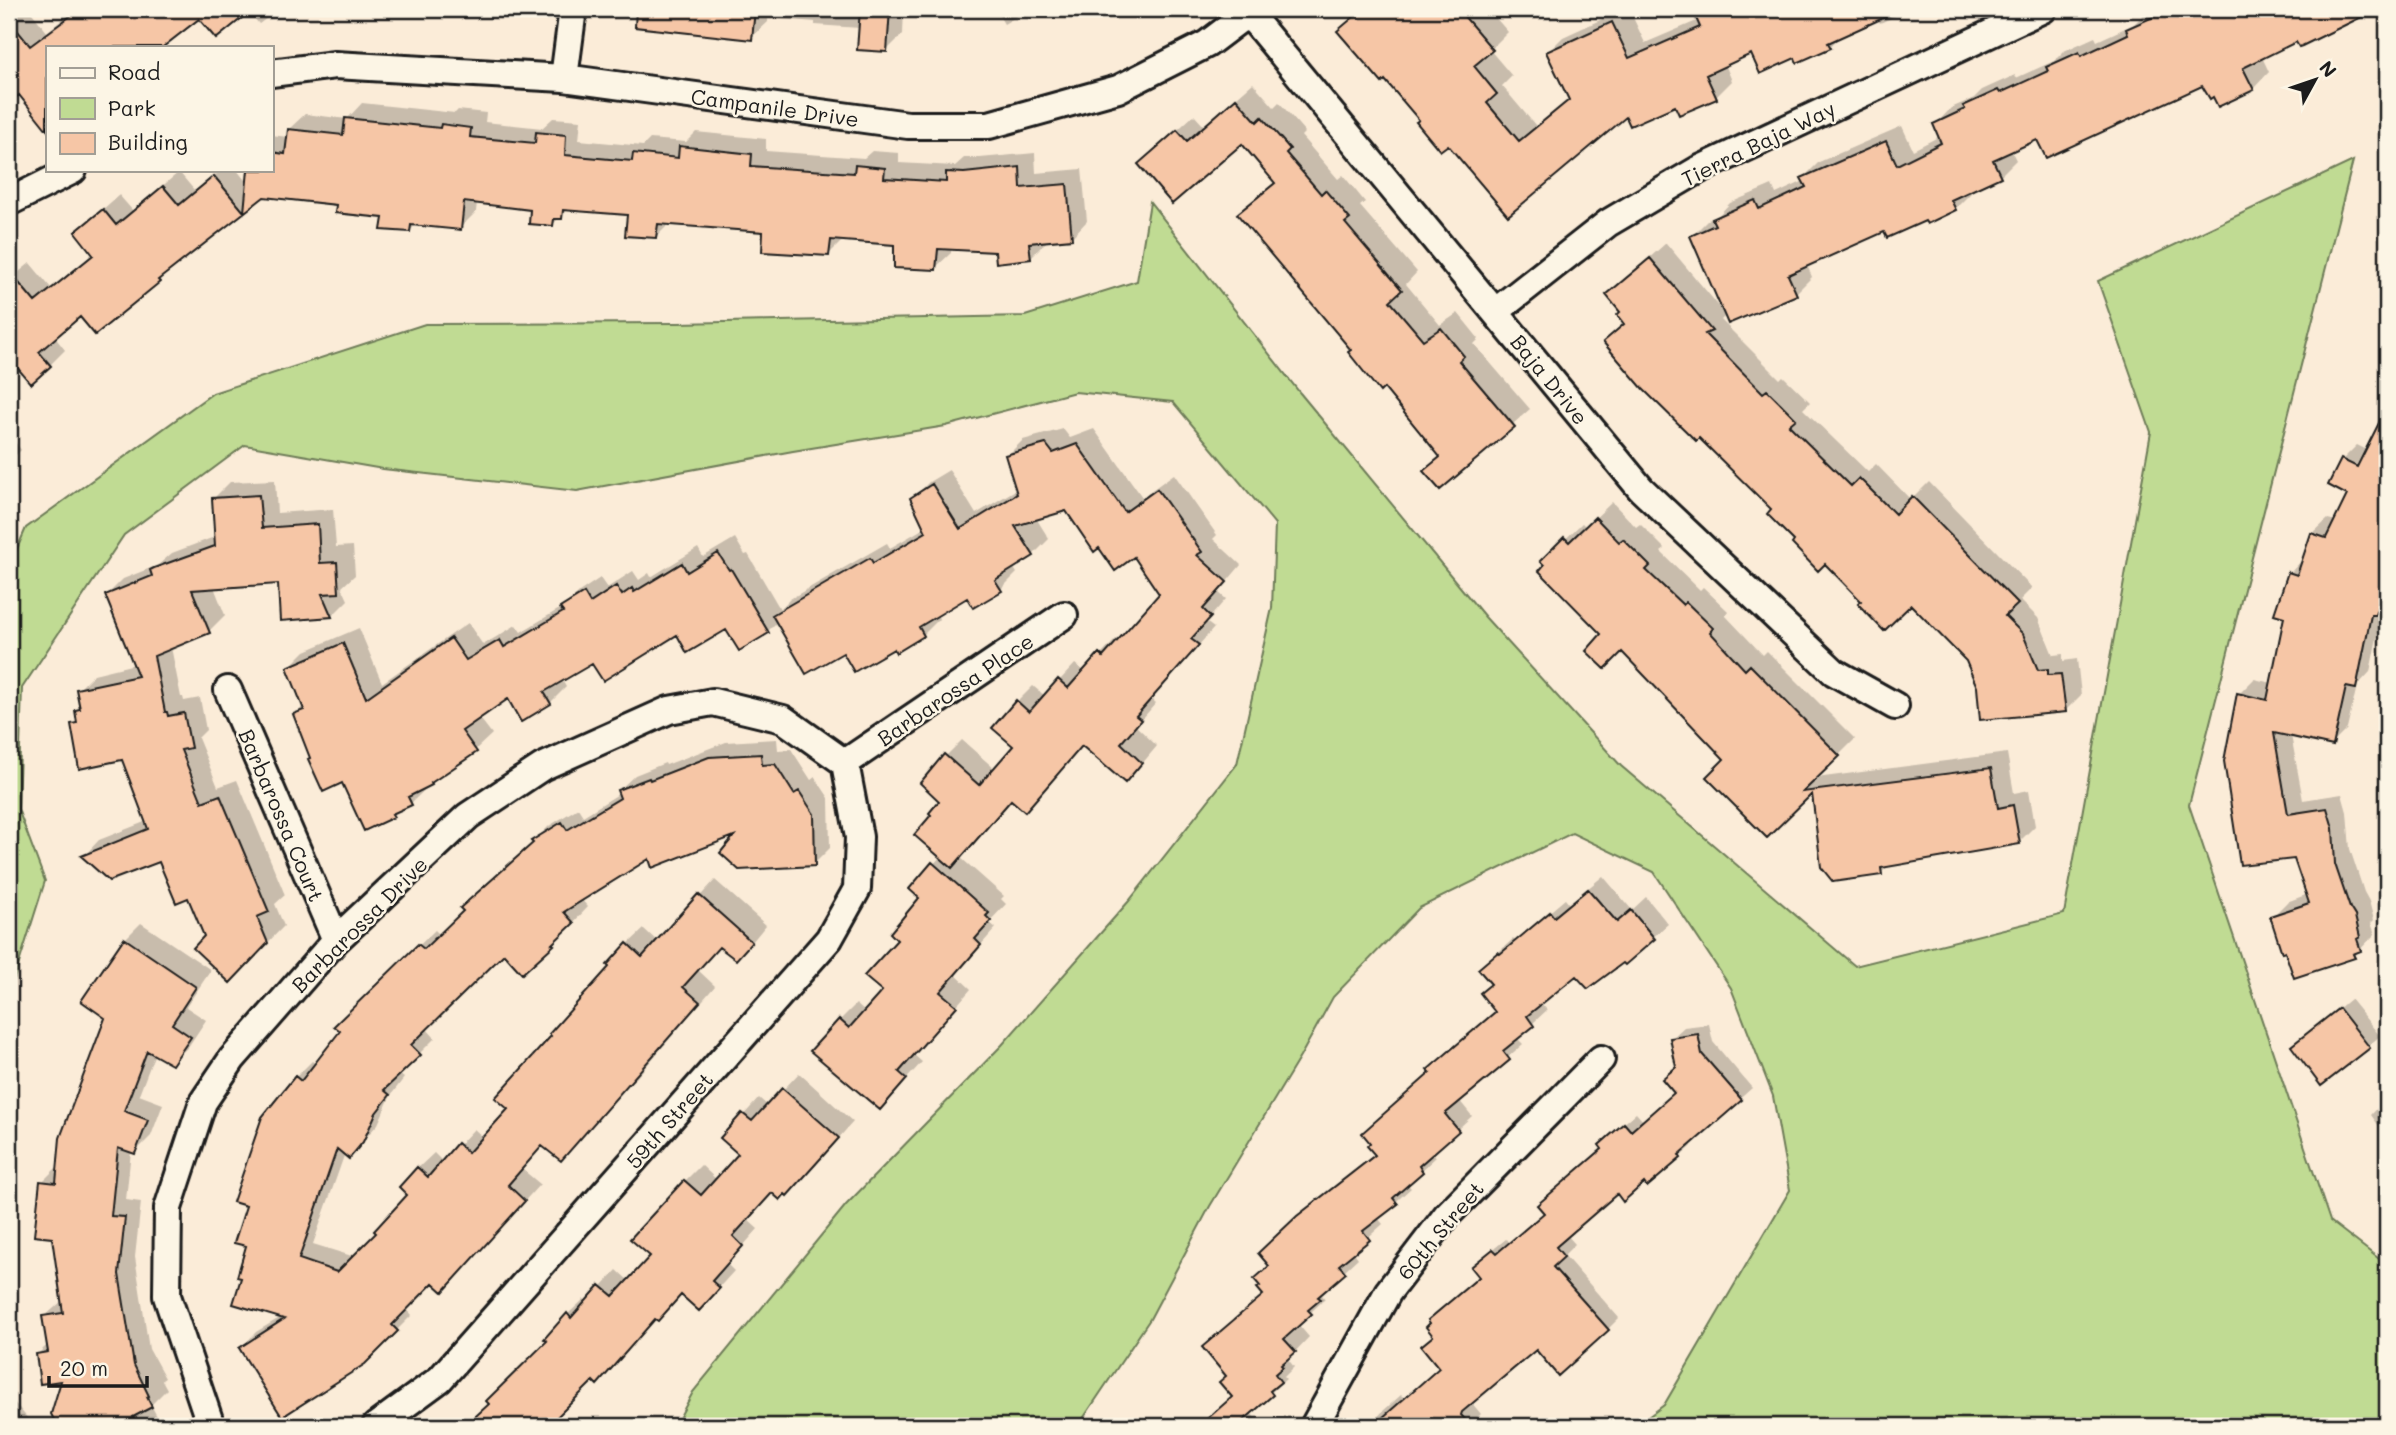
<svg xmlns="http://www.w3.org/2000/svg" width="2396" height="1435" font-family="Mali,sans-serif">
<rect width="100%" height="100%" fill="#fbecd8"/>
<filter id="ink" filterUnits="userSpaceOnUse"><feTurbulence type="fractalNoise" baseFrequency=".0143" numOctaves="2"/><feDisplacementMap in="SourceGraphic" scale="14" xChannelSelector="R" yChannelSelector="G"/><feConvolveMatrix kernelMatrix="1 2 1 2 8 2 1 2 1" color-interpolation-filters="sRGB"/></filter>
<g filter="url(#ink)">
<path fill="#c0db93" stroke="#6e7c58" stroke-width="2" d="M2353,161L2189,805L2330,1221L2387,1265V1426H1636L1664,1405L1790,1190L1773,1096L1731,988L1654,872L1572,833L1419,908L1333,997L1300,1057L1210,1206L1150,1319L1078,1426H675L693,1392L846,1205L1002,1045L1129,901L1237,764L1272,608L1275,524L1173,402L1075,392L946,426L793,451L577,491L383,469L245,445L124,535L22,688L18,809L45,881L9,995V567L26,528L213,393L425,324L678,323L1025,316L1137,281L1150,202L1300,393L1485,617L1621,766L1855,966L2064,914L2151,432L2098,281Z"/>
<path fill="#0003" d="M23,9H29L47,32L72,12L74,9H279L259,24L248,11L200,16L160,47H47V109L38,116L20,93L9,102V20Z
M636,9H904L903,34L887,50L860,28L815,25V22L768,18V22L751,38L680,20L636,14Z
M995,9H1029L1004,24Z
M1081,9H1103L1087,18Z
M1363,9H1488L1508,32L1490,50L1512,76L1502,86L1536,126L1574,94L1547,53L1563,37L1624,9H1629L1645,43L1699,20L1696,15L1703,9H1912L1880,23L1878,19L1841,35L1830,47L1796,56L1752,52L1725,64L1732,81L1716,97L1680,113L1676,104L1627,114L1509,214L1448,142L1421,119L1385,78L1339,31Z
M2155,9H2374L2302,45L2297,39L2262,57L2269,72L2253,89L2214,95L2202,83L2038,137L2011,150L2016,160L2000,176L1970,190L1971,193L1955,209L1885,230L1807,265L1812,277L1796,293L1726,315L1721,320L1780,379L1783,376L1810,402L1803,409L1868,472L1876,464L1911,500L1929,482L2032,588L2020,600L2038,618L2053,655L2063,654V661L2077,659L2081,695L2065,711L1978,686L1967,660L1911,602L1864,601L1825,562L1797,541L1774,509L1605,342L1625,322L1623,312L1608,295L1666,243L1723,311L1692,236L1708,220L1718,216L1730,203L1772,185L1776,194L1804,181L1803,178L1819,162L1902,126L1913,150L1940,136L1935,125L1951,108L1974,98L1982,90L2015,75L2016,78L2054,61L2064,51L2095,37L2097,41L2134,24L2144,14Z
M2377,9H2387V19L2384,21Z
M1253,83L1274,107L1279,102L1305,132L1301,136L1338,179L1343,175L1365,202L1360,206L1417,272L1406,284L1440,325L1458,313L1479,339L1474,344L1530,409L1440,488L1426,471L1442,455L1240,214L1276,181L1242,142L1140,164L1194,115L1204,126Z
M362,103L455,113L458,110L486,113L485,122L542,128L553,118L581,120L579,140L643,146L650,139L686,142L696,132L766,139V151L864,158L872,151L899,153V163L955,166L964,158H980L1035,153L1036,173L1082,169L1087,221L1072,237L1046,239V242L1030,258L996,251L951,248V253L935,268L896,243L844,239L829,254L765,230L670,223L656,237L629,213L570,208L553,224L531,209L477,202L476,212L460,228L417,223L410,231L384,217L338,204L264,195L174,265L159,281L95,333L80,314L54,336L65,350L50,365H18L9,373V280L30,263L51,288L94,254L77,232L119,195L133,211L179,172L195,191L221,170H237L248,184L250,170H271V135L288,137L289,129L305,114L347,119Z
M2387,415V600L2384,603L2370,672L2357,686L2347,729L2332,744L2291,735L2303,800L2342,794L2347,812L2350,849L2364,892L2369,901L2374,920L2371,923L2375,934L2354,956L2272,917L2287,902L2308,894L2239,694L2254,679L2272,683L2286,616L2290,573L2304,558L2312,534L2328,519L2336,521L2349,494L2342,460L2357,445L2367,450Z
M1063,429L1070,438L1094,429L1142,497L1174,474L1217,535L1213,539L1241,565L1218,592L1226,599L1206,622L1214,628L1151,699L1156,703L1136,726L1157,746L1141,765L1125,781L1083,745L1025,810L1012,799L960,857L1004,896L1001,899L1006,904L989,922L996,928L955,974L971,989L914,1055L922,1062L880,1108L840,1020L856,1004L865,1012L884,991L900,940L922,898L911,889L941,856L946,756L962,740L995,769L1015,746L1017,702L1033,686L1045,696L1075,664L1085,672L1116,639L1120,641L1161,594L1135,555L1100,546L1067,509L1036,518L1049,539L1033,555L1013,567L1017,573L1001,589L968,596L937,614L939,619L923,635L894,646L843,650L777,622L768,631L727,628L677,632L592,661L562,680L566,687L550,703L508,697L479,717L492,734L475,750L442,773L411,803L399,809L392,816L312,758L295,715L304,705L289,667L305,651L359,628L382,683L468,623L483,645L516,625L521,632L566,605L579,592L600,578L607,588L633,571L639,580L649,573L651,577L698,548L703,557L735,538L745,555L748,554L780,609L790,599L887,543L890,548L926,527L912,499L929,482L949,470L976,514L1017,489L1007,456L1023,440Z
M9,433L21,450L9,462Z
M275,480L277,513L333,509L336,547L353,546L355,575L342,587L348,600L332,616L281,619L279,582L214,587L225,615L209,631L171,647L181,697H183L184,701L200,698L206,730L198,738L218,787L237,780L285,895L275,904L284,926L230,981L206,937L189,896L160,859L84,856L99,840L147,821L123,758L73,725L78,719L77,710L81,706L78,690L94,674L135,664L107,595L123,579L158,565L172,553L217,536L214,498L230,482Z
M1612,502L1636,527L1640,524L1665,549L1661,552L1700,590L1703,587L1728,611L1725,615L1763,655L1767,651L1855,739L1816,778L2007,753L2014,793L2029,790L2035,826L2019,842L1890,865L1881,873L1823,866L1813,790L1767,836L1727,759L1622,650L1604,634L1543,561L1582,523L1586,527Z
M777,739L778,750L791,749L811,780L815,777L829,798L830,848L814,864L740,832L650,856L581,899L588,907L553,944L522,971L504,951L426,1028L435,1038L399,1074L404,1078L391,1095L378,1124L349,1156L345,1153L313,1244L355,1257L410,1195L418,1168L434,1153L443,1162L474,1129L484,1138L511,1109L628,944L644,929L658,942L715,880L766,925L752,942L720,945L698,970L715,986L636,1078L619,1093L561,1159L543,1145L522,1169L540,1184L458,1274L433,1281L406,1308L412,1315L364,1363L241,1348L256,1332L281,1317L243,1277L248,1245V1205L264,1118L296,1077L312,1061L316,1064L342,1031L337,1026L435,930L440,935L549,826L578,808L583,816L620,793L619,790L635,775L665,763L666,765L726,742Z
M1603,876L1632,910L1646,897L1668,924L1625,962L1577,974L1541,1003L1547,1010L1517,1038L1523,1044L1459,1100L1472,1116L1433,1152L1436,1157L1407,1184L1411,1188L1378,1218L1383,1224L1353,1251L1358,1258L1332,1282L1333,1284L1322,1295L1325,1299L1298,1324L1309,1337L1288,1359L1294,1367L1284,1377L1286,1379L1250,1412L1262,1426H1199L1234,1396L1218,1333L1264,1294L1275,1239L1313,1202L1376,1153L1431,1072L1497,1011L1492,983L1480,969L1513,939L1515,941L1565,899L1569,904Z
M141,923L211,970L186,1007L206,1020L188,1047L171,1063L155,1053L139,1095L163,1104L151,1136L135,1152L131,1151L126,1200L141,1202L135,1257L149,1349L165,1378L162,1380L167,1389L151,1405L162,1426H49L64,1379L38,1354L48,1344L44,1317L63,1300L42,1182L59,1165L107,1017L125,939Z
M2350,999L2380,1036L2322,1084L2293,1046Z
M1709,1024L1713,1042L1752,1088L1690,1143L1692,1146L1680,1157L1644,1180L1617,1191L1567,1235L1575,1244L1564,1255L1619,1318L1608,1329L1536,1348L1471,1402L1481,1414L1468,1426H1375L1372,1423L1383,1411L1401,1395L1405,1399L1441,1367L1435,1335L1481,1276L1485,1256L1506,1239L1509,1243L1546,1212L1604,1148L1613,1133L1636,1113L1643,1121L1676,1092L1678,1066L1672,1038L1684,1027Z
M799,1073L853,1122L803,1178L773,1191L748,1220L758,1229L727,1264L734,1271L714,1293L682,1294L593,1379L548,1426H450L460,1417L468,1425L491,1403L550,1341L547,1339L568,1314L584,1299L587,1302L617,1270L629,1281L652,1256L685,1181L701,1165L717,1180L740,1154L723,1138L759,1098L768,1106Z
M2387,1098V1137L2371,1115Z
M9,1396L34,1426H9Z"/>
<path fill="#f6c6a6" stroke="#1c1c1c" stroke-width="2" d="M80,9H253L216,39L199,19L163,47H47V130L19,95L9,103V20L30,46Z
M636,9H755L752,40L635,27Z
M860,9H890L887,52L857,50Z
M1363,9H1458L1493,50L1474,66L1497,94L1487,103L1519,141L1569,100L1546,52L1612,22L1629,58L1700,27L1692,9H1903L1828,43L1831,48L1797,63L1795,58L1760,74L1751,54L1706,75L1717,99L1679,115L1675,106L1630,126L1626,117L1508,216L1448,145L1440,151L1416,122L1419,120L1385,80L1382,83L1337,31Z
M2171,9H2378L2302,46L2299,47L2296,42L2243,68L2254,90L2218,107L2213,97L2210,99L2202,86L2046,158L2037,140L1993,160L2001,177L1951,200L1956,210L1927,224L1925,221L1887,238L1884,232L1788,275L1797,295L1728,324L1690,236L1715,225L1712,219L1755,200L1759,209L1806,187L1801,178L1886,141L1897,165L1941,143L1933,124L1965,109L1963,106L1998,90L2000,93L2048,71L2046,67L2079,52L2081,56L2128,34L2126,29Z
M1236,98L1257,122L1262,117L1290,149L1286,153L1321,194L1325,190L1350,219L1345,223L1402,290L1390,301L1423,340L1441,328L1464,356L1459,361L1515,427L1440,490L1423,471L1440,457L1384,388L1380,392L1348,352L1351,350L1237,214L1275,183L1242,144L1172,204L1138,164L1177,130L1187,141Z
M345,118L440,128L441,124L471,128L470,137L535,143L536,132L566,135L565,155L632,161L633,153L678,158L679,146L752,154L751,166L854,173L855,165L885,168L884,178L946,182V172L964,173L1020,167L1021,188L1067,184L1072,239L1029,243L1031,259L996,263L995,252L938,249L936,270L894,268V245L831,240L829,256L762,252L763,232L658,224L656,238L625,236L627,215L563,210L562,219H554L553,226L529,224L530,210L464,202L461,230L411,225L410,232L381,230L383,218L335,213L336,205L264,197L158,280L160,282L95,335L80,317L39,352L51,366L31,384L9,358V271L35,302L93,255L75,232L103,209L116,225L163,186L179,205L214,176L244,212L248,170H271V152L285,154L288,129L343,135Z
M1650,258L1712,331L1705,334L1763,393L1767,390L1796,419L1789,425L1851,486L1859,478L1895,514L1912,496L2018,604L2005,616L2023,634L2038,670L2048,669V675L2061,674L2066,712L1980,720L1977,687L1966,661L1911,605L1884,631L1858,604L1861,601L1825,564L1818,571L1792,544L1794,541L1767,514L1771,509L1699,438L1696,441L1643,389L1603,342L1624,324L1617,315L1620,312L1606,295Z
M2387,407V577L2375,615H2371L2356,689L2346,687L2333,746L2274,733L2288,814L2327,808L2333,828L2335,864L2350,908L2355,916L2360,937L2357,939L2361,951L2353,954L2355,958L2294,978L2285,952L2282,953L2270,916L2309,903L2294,859L2240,865L2224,761L2237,693L2267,700L2284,617L2274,614L2288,572L2297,575L2311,533L2326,538L2347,495L2328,485L2341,459L2357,467Z
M1046,444L1053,453L1077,444L1125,512L1157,489L1202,552L1197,555L1227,582L1203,609L1211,617L1191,639L1199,645L1136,716L1141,720L1121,743L1142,763L1125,783L1082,746L1025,812L1011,800L952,868L914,835L931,815L929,813L939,801L920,783L944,754L979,785L1013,746L992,728L1016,700L1029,712L1058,679L1068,688L1099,653L1103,657L1159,594L1134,557L1115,571L1099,548L1094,552L1066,511L1015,526L1034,556L995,580L1002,591L973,608L967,598L919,627L924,636L896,653L894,649L854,672L843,653L806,674L772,615L870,558L873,563L926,532L910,498L932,484L960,529L1017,494L1005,455Z
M259,495L262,528L318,524L320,563L337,562L339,593L322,594L332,617L280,621L278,584L192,590L210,633L154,656L165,712H167L168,716L184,713L191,748L181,750L202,802L220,795L269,912L257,917L268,943L230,983L193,948L204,936L188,898L176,903L159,862L109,881L81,856L148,829L122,760L79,769L71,724L77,723L75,710L80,709L76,689L138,676L105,595L152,576L150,570L154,568L215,546L212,498Z
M1595,517L1619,542L1623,539L1650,566L1646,570L1683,605L1686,602L1713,628L1710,632L1745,670L1750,665L1840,756L1803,792L1991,768L1998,808L2013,805L2020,844L1881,868L1882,875L1833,882L1821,867L1812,794L1767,838L1706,777L1724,759L1622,652L1605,669L1586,651L1601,634L1539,571L1544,565L1540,561L1564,537L1569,542Z
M718,553L729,570L731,569L769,633L739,651L726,630L687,653L677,635L603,681L592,664L544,692L551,704L521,722L508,699L462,731L477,752L431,783L432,785L408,797L412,805L392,814L394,817L364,831L342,783L323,792L308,759L310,758L293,714L304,710L287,667L343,643L366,698L451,638L466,660L500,640L504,647L563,612L560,608L584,593L590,603L616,586L622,595L632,588L634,592L682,563L687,572Z
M761,754L762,765L775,764L794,794L799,791L814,814L815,866L739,870L720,853L734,836L652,868L649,859L564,912L574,923L552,944L554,945L522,974L504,954L411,1045L421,1055L384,1090L390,1095L376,1113L363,1142L349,1159L337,1149L299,1259L337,1272L376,1233L374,1231L407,1195L399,1187L417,1167L428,1177L457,1143L468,1153L508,1109L495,1098L551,1036L549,1034L609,967L607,965L627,943L642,957L698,894L752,942L736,960L719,947L683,987L700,1002L561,1161L542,1146L508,1185L525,1201L443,1292L433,1283L392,1325L398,1331L365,1364L282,1417L239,1348L284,1319L233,1304L241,1278L237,1277L246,1246L234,1243L246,1206L233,1202L262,1117L295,1076L301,1081L340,1031L334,1026L418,944L424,949L463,911L460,908L533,843L531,841L562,822L567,830L620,798L617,790L649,778L650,780L709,757Z
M932,862L989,913L986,916L991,921L975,939L981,945L940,992L957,1006L899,1072L907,1079L880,1110L810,1051L839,1019L849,1028L882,991L864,976L897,940L890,933L919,898L909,889Z
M1588,889L1617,922L1631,910L1655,939L1625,965L1623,963L1588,989L1576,976L1527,1016L1534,1026L1503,1051L1510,1060L1445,1114L1459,1131L1419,1166L1423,1172L1393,1198L1398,1204L1363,1231L1370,1240L1339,1265L1346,1273L1318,1297L1321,1299L1308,1310L1312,1314L1284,1339L1296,1352L1281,1365L1283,1367L1275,1374L1281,1382L1270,1391L1273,1395L1237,1426H1199L1232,1397L1219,1382L1226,1376L1202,1347L1263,1295L1257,1288L1260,1286L1254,1279L1269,1266L1258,1253L1297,1216L1375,1155L1367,1146L1370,1143L1362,1133L1430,1073L1427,1070L1495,1012L1480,993L1491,984L1478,969L1498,952L1500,954L1550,912L1554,917Z
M124,938L196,987L172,1024L191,1037L172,1065L147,1051L124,1111L148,1120L135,1154L118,1148L111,1216L125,1217L119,1274L134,1365L149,1396L147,1397L152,1407L133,1417L138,1426H57L51,1414L61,1381L40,1384L36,1354L48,1352L42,1316L63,1313L52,1238L34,1236L40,1181L56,1183L60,1138L105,1018L81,1001Z
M2339,1008L2370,1048L2321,1086L2291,1046Z
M1698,1034L1702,1054L1742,1100L1679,1155L1681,1158L1647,1187L1644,1183L1623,1202L1617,1194L1556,1247L1564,1257L1553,1267L1609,1330L1558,1376L1536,1350L1462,1412L1461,1415L1471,1426H1373L1439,1368L1421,1346L1433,1336L1426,1327L1430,1323L1428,1320L1479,1277L1471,1267L1493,1249L1497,1253L1544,1213L1537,1205L1602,1149L1599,1145L1624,1123L1631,1131L1674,1093L1662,1079L1676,1067L1670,1038Z
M782,1088L839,1138L787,1196L785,1194L780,1200L772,1193L733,1236L743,1246L712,1281L720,1288L699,1311L681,1295L658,1321L655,1319L597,1385L593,1381L548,1426H465L489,1404L486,1401L547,1341L544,1339L567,1313L571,1318L600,1285L613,1296L650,1256L630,1239L684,1180L701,1195L738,1154L720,1138L742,1113L752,1121Z"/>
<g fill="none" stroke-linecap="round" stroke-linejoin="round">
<defs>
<path id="street" d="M271,73L335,65L564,78L908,125H989L1118,89L1207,44L1248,13L1641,489L1834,672L1895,706
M564,78L573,9
M9,202L73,170
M1495,312L1608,223L1698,170L2043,9
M228,690L336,940
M845,763L1064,615
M211,1426L167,1296L168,1208L203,1102L232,1059L336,940L468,816L542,767L669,710L713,702L783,719L845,763
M376,1426L440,1379L829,939L857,889L859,837L845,763
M1314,1426L1388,1292L1447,1215L1601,1059"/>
<path id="secondary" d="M1246,9L1248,13L1253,9"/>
</defs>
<use href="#street" stroke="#1c1c1c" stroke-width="32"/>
<use href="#secondary" stroke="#1c1c1c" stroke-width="42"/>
<use href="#street" stroke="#fcf5e5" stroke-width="26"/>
<use href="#secondary" stroke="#fcf5e5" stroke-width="37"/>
</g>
</g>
<g text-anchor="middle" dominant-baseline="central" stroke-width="5" stroke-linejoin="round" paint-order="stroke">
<g font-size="21" fill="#1c1c1c" stroke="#fcf5e5">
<text transform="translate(775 107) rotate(8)">Campanile Drive</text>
<text transform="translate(1758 143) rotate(-26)">Tierra Baja Way</text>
<text transform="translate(1550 379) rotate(51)">Baja Drive</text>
<text transform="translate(955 689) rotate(-34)">Barbarossa Place</text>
<text transform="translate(282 815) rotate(67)">Barbarossa Court</text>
<text transform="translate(359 924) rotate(-45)">Barbarossa Drive</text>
<text transform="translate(669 1120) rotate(-49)">59th Street</text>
<text transform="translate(1440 1230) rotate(-50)">60th Street</text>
</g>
</g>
<rect width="2396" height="1435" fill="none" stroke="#fcf5e5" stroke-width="35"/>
<rect x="18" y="18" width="2361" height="1400" fill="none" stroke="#1c1c1c" stroke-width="2.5" filter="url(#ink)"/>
<rect x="46" y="46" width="228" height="126" fill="#fcf5e5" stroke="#a29e95" stroke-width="2"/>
<rect x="60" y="68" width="35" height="10" fill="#fcf5e5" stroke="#a29e95" stroke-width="2"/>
<text x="108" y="80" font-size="21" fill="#1c1c1c">Road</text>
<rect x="60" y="98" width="35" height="21" fill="#c0db93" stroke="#a29e95" stroke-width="2"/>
<text x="108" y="116" font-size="21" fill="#1c1c1c">Park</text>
<rect x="60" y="133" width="35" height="21" fill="#f6c6a6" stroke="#a29e95" stroke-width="2"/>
<text x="108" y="150" font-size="21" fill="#1c1c1c">Building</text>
<g transform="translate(2315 80) rotate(50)" stroke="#fcf5e5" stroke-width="5" paint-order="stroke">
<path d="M0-5L12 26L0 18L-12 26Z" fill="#1c1c1c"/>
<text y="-10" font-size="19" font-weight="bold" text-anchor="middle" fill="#1c1c1c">N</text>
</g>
<path d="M49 1376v10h98v-10" fill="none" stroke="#1c1c1c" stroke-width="3.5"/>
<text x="60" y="1376" font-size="21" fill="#1c1c1c" stroke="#fcf5e5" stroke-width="5" paint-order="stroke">20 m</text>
</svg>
